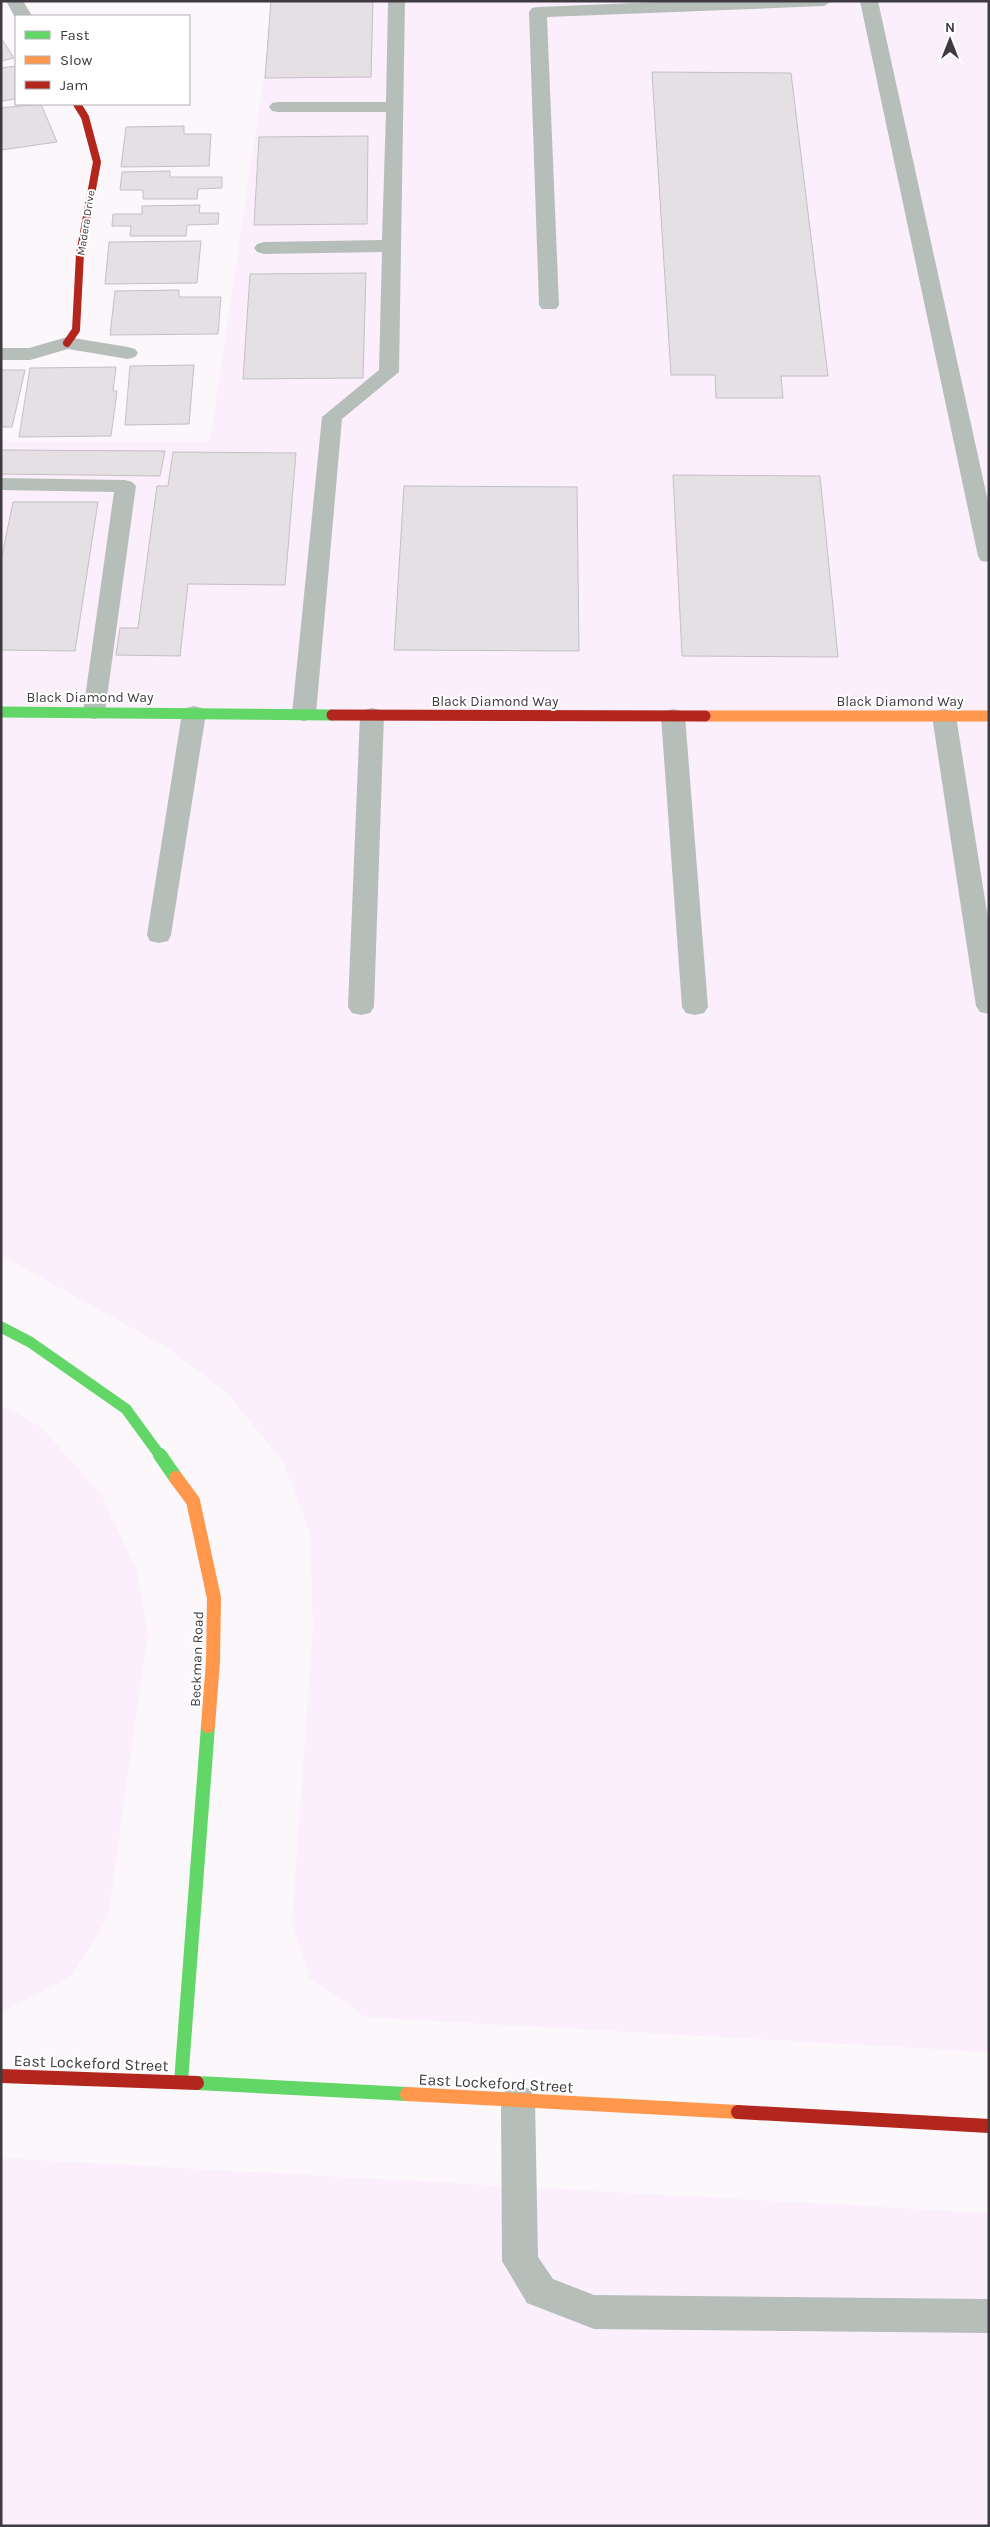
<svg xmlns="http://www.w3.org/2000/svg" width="990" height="2527" font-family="Karla,sans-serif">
<rect width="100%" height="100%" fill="#fbf7fb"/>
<path fill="#fbeffc" d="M275,1H989V2052L365,2017L309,1977L292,1923L313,1627L310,1532L283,1462L226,1392L163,1345L1,1255V441H210Z
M1,1405L40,1426L101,1494L136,1568L148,1633L108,1917L72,1976L4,2011H1Z
M1,2158L989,2213V2526H1Z"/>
<path fill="#e4e0e4" stroke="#c3bfc3" d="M271,1H373L371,77L265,78Z
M1,38L14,58L1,61Z
M16,66V99L1,101V68Z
M652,72L791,73L828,376H781L783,398H716L715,375H671Z
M41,104L57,142L1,150V108Z
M184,126V134H211L209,166L121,167L126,127Z
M368,136L367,224L254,225L259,137Z
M170,171V177H222V188L198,189L197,199H143V190H120L122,172Z
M200,205L199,213H219L218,224L187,225L186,236H130L131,226H112L113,214H142V206Z
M201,241L197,283L105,284L109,242Z
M366,273L363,378L243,379L250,274Z
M179,290V297H221L218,334L110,335L115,291Z
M194,365L189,424L125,425L130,366Z
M116,367L113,391H117L111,436L19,437L30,368Z
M1,370H25L12,427H1Z
M1,450L165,451L160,476L1,474Z
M173,452L296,453L285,585L188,584L180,656L116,655L120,628H138L157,486H168Z
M673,475L820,476L838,657L682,656Z
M404,486L577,487L579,651L394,650Z
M13,502H98L75,651L1,650V561Z"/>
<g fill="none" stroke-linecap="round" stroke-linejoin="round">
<path fill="#b5beb9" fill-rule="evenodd" d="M405,1L399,372L342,419L316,714L312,719L304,721L296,719L292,714L322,417L379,370L382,252L264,254L257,252L254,248L257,244L264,242L382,240L386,112H278L272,111L269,107L272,103L278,102H386L388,2Z
M683,1H832L824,6L547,17L559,305L556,309H542L539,305L529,12L532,8L538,7Z
M860,1H878L989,506V562L981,561L978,556Z
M1,478L125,480L132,482L136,486L105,712L102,717L94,719L86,717L83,712L114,492L1,490Z
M194,706L202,708L206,713L171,935L168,941L159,943L150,941L147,935L182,713L186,708Z
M372,708L380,710L384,715L374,1007L370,1013L361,1015L352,1013L348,1007L360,715L364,710Z
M673,709L681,711L685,716L708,1007L704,1013L695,1015L686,1013L682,1007L661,716L665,711Z
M944,709L952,711L956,716L989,925V1014L980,1012L976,1006L932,716L936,711Z
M518,2085L530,2089L535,2100L538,2257L553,2279L594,2295L989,2299V2333L594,2329L527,2303L502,2261L501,2100L506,2089Z"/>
<path fill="#b5beb9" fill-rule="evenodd" d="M6,1H23L32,16H16V19Z
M67,337L128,347L135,349L138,353L135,357L128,359L68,349L30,360H1V348H29Z"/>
<path stroke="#63d668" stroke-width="11" d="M1,712L332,715
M1,1327L30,1342L126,1409L161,1457"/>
<path stroke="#63d668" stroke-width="14" d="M160,1455L176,1478
M181,2082L208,1726
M197,2083L407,2094"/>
<path stroke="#ff974d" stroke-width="11" d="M705,716H989"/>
<path stroke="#ff974d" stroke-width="14" d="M176,1478L193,1501L214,1598L213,1661L208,1726
M407,2094L738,2112"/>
<path stroke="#b3261e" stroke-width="8" d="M67,343L76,330L80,254L97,162L85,117L77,104"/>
<path stroke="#b3261e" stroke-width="11" d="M332,715L705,716"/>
<path stroke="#b3261e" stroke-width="14" d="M1,2076L197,2083
M738,2112L989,2126"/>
</g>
<g text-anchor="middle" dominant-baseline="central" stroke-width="4" stroke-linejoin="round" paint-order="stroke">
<g font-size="11" fill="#3f3a40" stroke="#fff">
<text transform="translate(86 223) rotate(-81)">Madera Drive</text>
</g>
<g font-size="14" fill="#3f3a40" stroke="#fff">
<text x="90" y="697">Black Diamond Way</text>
<text x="495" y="701">Black Diamond Way</text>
<text x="900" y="701">Black Diamond Way</text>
<text transform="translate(197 1659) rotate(-88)">Beckman Road</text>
</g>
<g font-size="16" fill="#3f3a40" stroke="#fff">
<text transform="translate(91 2063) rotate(2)">East Lockeford Street</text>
<text transform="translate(496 2083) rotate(3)">East Lockeford Street</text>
</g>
</g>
<rect width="990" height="2527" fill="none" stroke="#3f3a40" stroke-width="5"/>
<rect x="15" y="15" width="175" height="90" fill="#ffffff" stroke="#b2b0b3"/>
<rect x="25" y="31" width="25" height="8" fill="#63d668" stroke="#b2b0b3"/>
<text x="60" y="40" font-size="15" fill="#3f3a40">Fast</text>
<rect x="25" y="56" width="25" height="8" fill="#ff974d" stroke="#b2b0b3"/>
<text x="60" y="65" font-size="15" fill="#3f3a40">Slow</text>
<rect x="25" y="81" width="25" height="8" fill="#b3261e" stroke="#b2b0b3"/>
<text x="60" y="90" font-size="15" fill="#3f3a40">Jam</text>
<g transform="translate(950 40)" stroke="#ffffff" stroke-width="4" paint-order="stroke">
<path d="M0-4L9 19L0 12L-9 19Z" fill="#3f3a40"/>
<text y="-8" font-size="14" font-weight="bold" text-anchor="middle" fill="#3f3a40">N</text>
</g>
</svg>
